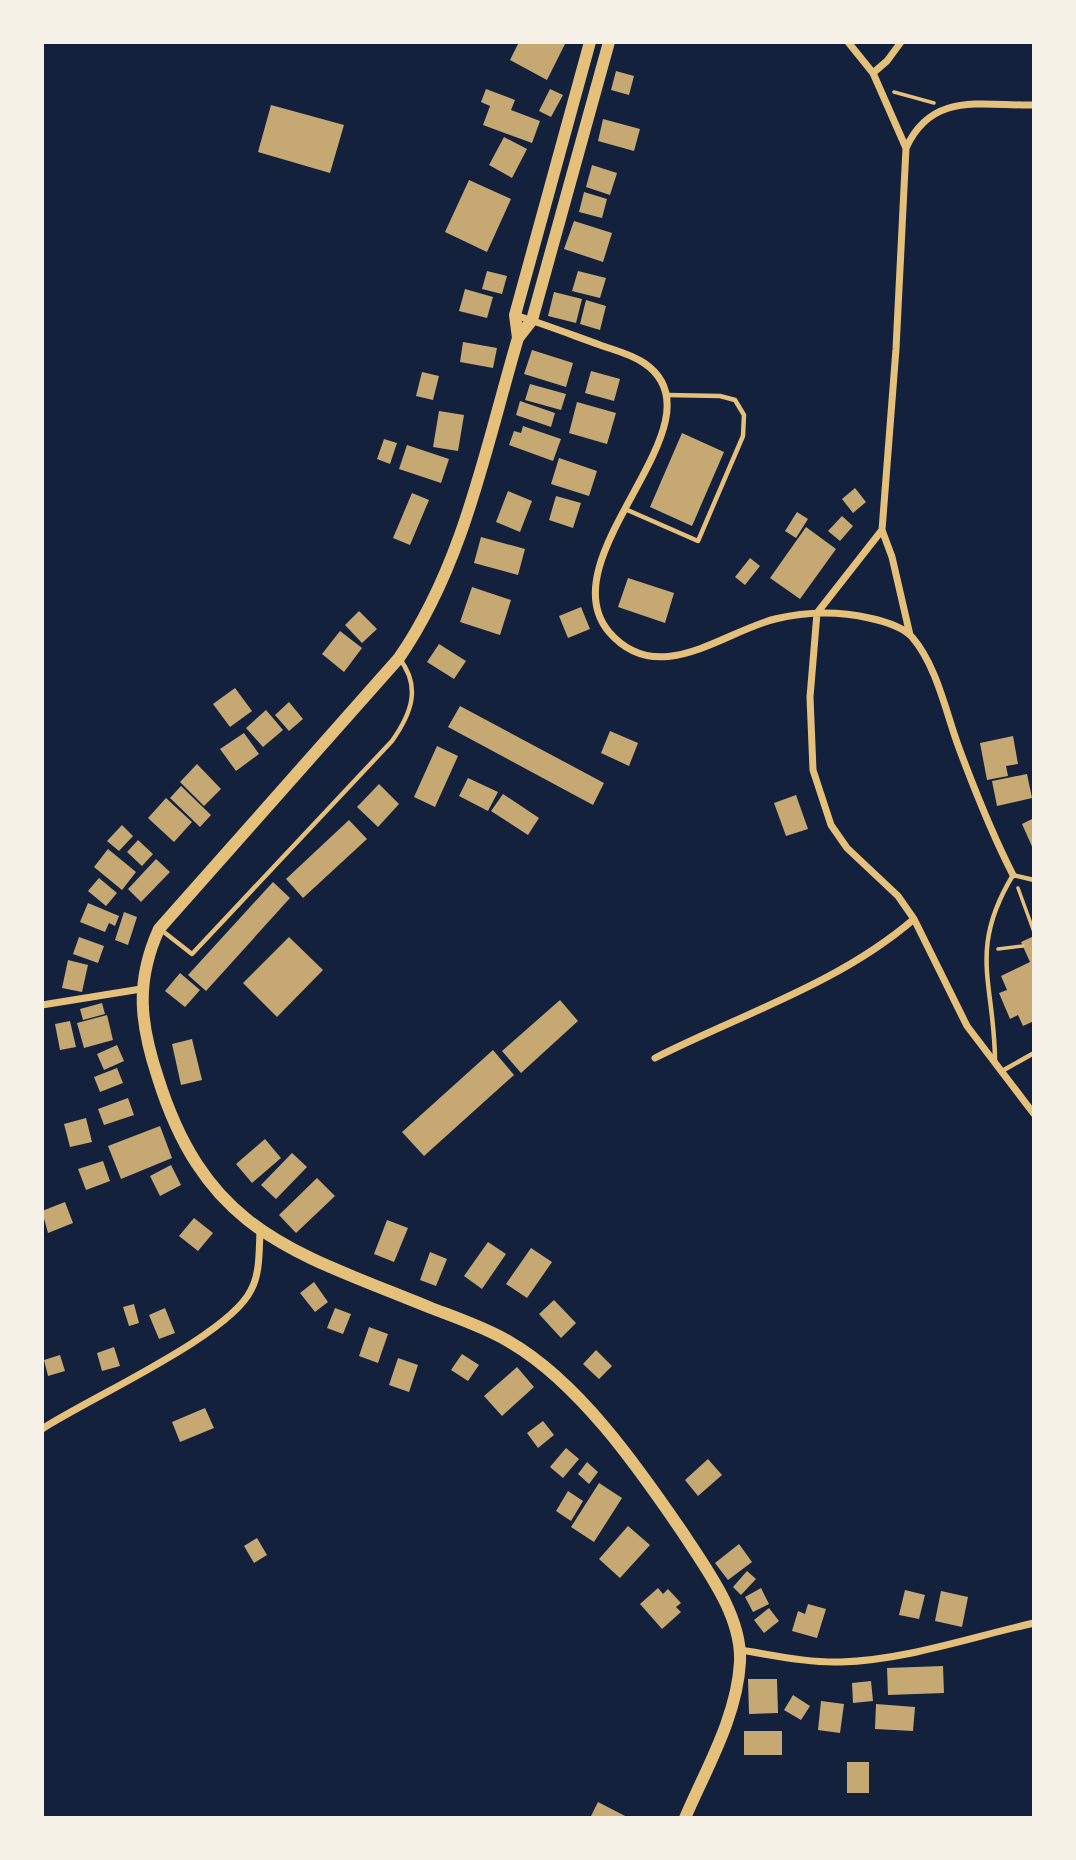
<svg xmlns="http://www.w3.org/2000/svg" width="1076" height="1860" font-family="'Space Grotesk',sans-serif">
<rect width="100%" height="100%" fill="#14213d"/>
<path fill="#c6a872" d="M519,42L530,43L566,42L547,80L510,60Z
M616,71L634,76L629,95L611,90Z
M486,89L515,100L511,110L540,121L532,143L483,125L490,106L481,102Z
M550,89L563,95L551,117L539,111Z
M271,105L344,125L330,173L258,152Z
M603,119L640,129L634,151L598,141Z
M504,137L527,149L512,178L489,165Z
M592,165L617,173L610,195L586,187Z
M469,180L511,199L487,252L445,232Z
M584,192L607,199L602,218L579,212Z
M574,221L612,233L603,262L564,249Z
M487,271L507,276L502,294L482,289Z
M578,271L606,278L600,298L572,291Z
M465,289L493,297L487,318L459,311Z
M554,292L582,299L576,323L548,316Z
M586,300L606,306L600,330L580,324Z
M463,342L497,348L493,368L460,362Z
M532,350L573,363L566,387L524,374Z
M591,371L620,379L614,401L585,393Z
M422,372L439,376L433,400L416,396Z
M530,384L566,394L561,410L525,400Z
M520,401L555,413L551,427L516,415Z
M577,402L616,413L607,444L569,433Z
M439,411L464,415L458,451L433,447Z
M523,426L561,439L553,461L509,445L514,431L521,433Z
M682,433L724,452L692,526L650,507Z
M384,439L397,443L390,464L377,459Z
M407,445L449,459L441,483L399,469Z
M559,458L597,471L589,496L551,484Z
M855,488L866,502L853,513L842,499Z
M508,491L532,501L520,532L496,522Z
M412,493L429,500L410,545L393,538Z
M556,496L581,503L573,528L549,520Z
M797,512L808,519L796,538L785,531Z
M842,516L853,526L840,541L828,531Z
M806,527L836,549L800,599L770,578Z
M481,537L525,549L518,575L474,563Z
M750,558L760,566L745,585L735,577Z
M628,578L674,593L665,623L618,607Z
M472,587L511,600L500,635L460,622Z
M581,607L590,629L568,638L559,616Z
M359,611L377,629L362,643L345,625Z
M340,631L362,648L344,672L322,654Z
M439,644L466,661L454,679L427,662Z
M235,688L252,711L230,727L213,704Z
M289,702L303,719L289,731L275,715Z
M460,706L604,783L593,805L448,727Z
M266,710L283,730L263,747L246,728Z
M610,731L638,743L629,766L601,753Z
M244,733L259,754L236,771L220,749Z
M1013,736L1018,764L1006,766L1008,776L987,780L980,743Z
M437,746L458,756L435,807L414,797Z
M197,764L221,789L204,806L180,782Z
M1027,774L1032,798L997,806L992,781Z
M468,778L498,792L488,811L459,796Z
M379,784L399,804L378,827L357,807Z
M181,786L211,815L200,827L170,798Z
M503,794L539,818L528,835L491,811Z
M796,795L808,829L786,836L774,803Z
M166,798L192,822L174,842L148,818Z
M1034,818V851L1022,824Z
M349,820L367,839L303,898L286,879Z
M122,825L133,836L119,851L107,841Z
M138,840L153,854L142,866L127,852Z
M108,849L136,872L122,890L94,867Z
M156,859L170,872L141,902L128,889Z
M99,878L117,893L106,906L88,891Z
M273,882L290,898L206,991L188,975Z
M88,903L119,916L115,926L109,923L105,932L80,922Z
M124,912L137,917L128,945L115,940Z
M1034,936V1021L1023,1026L1018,1015L1010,1019L999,993L1007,990L1001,976L1030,962L1021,942Z
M79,937L104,946L98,963L73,954Z
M289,937L323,970L277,1017L243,983Z
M68,960L88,965L82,992L62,988Z
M180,973L200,990L185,1007L165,991Z
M560,1000L578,1021L521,1073L502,1051Z
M102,1003L105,1014L83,1020L80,1009Z
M107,1015L113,1040L84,1048L77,1023Z
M70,1021L76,1047L60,1050L55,1024Z
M192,1039L202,1080L181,1085L172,1044Z
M117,1045L124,1061L104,1070L97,1054Z
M493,1050L514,1075L424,1156L402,1132Z
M117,1068L123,1083L100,1092L94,1077Z
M128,1098L134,1115L104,1125L98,1109Z
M86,1118L92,1142L70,1147L64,1124Z
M160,1126L172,1158L121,1179L108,1146Z
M265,1139L281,1158L252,1183L236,1164Z
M292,1153L307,1167L276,1199L261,1185Z
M103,1161L110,1181L86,1190L78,1169Z
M171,1165L181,1185L160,1196L150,1176Z
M317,1178L335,1196L296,1233L279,1215Z
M65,1202L73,1223L48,1233L42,1211Z
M194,1218L213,1233L198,1251L179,1236Z
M387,1220L408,1228L394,1262L374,1254Z
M488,1242L506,1254L482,1289L464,1276Z
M531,1248L552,1262L527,1298L506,1284Z
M430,1252L447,1259L436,1286L420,1280Z
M314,1282L328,1302L315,1312L300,1293Z
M554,1300L576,1323L561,1338L539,1314Z
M134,1304L139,1323L129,1326L123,1307Z
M165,1308L175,1333L159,1339L149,1315Z
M335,1308L351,1314L343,1334L327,1328Z
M369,1327L388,1334L378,1363L359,1356Z
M114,1347L120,1366L102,1371L97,1353Z
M596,1350L612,1366L599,1379L583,1364Z
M462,1354L479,1365L468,1381L451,1370Z
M60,1355L65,1371L48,1376L44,1360Z
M398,1358L418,1365L409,1392L389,1385Z
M517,1367L534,1387L502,1416L484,1396Z
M205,1408L214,1428L180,1442L172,1422Z
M543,1421L554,1435L538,1448L527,1433Z
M566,1448L579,1459L563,1478L550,1467Z
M708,1459L722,1475L698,1496L685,1480Z
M587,1462L598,1472L589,1484L578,1474Z
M599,1483L622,1498L594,1542L571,1527Z
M568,1491L583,1501L571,1521L556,1511Z
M628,1526L650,1545L620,1578L599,1559Z
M257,1538L267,1555L254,1563L244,1546Z
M739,1544L752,1562L728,1580L715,1563Z
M747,1571L756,1579L741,1595L733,1587Z
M658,1588L663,1594L668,1589L681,1603L676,1607L681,1612L662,1629L640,1604Z
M761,1588L769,1604L753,1612L745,1597Z
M905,1590L925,1595L919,1619L899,1615Z
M941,1591L968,1597L962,1627L935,1621Z
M808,1604L826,1609L817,1638L792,1631L798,1611L805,1614Z
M769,1608L779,1621L764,1633L754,1620Z
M943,1666L944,1693L888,1695L887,1668Z
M748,1679H777L778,1713L749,1714Z
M871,1681L873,1701L853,1703L852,1683Z
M793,1695L810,1706L801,1720L784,1710Z
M821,1701L844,1704L840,1733L818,1730Z
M876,1704L915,1707L913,1731L875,1729Z
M744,1731H782V1755H744Z
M847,1762H869V1793H847Z
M598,1802L629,1818H590Z"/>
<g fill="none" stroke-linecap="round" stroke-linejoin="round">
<path stroke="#e5c07b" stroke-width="3.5" d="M894,92L934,103
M1018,888L1034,932
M998,949L1023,946"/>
<path stroke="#e5c07b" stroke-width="4.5" d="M625,509L698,541L743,436L744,415L735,400L720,396L667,395
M160,929L192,954L392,741C411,714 422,687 399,658
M995,1062C995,984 967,951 1013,875L1034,880
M1002,1071L1034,1053"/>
<path stroke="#e5c07b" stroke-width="7" d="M848,42L873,73L906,148
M873,73L887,61L901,42
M515,315C544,324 572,335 600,345C614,350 631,354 644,363C730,421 545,556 609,632C658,689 723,632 775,619C805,612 838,611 869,618C883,621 902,626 912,637C937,666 946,713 959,748C975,791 992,834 1013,875
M882,530L817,613L810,697L813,770L831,825L847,848L898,896L914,919L967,1026L1034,1114
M910,635L892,557L882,530L896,349L906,148C932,91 981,106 1034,105
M42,1005L141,989
M655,1058C742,1014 840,983 914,919
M42,1429C89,1398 229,1336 251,1290C260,1274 259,1251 260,1232
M740,1650C773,1655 807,1663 841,1662C906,1660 971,1637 1034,1623"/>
<path stroke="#e5c07b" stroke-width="12" d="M609,42L532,320L518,338C486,446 464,564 399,658L159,929C135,982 140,1024 158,1078C207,1234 295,1252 431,1308C457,1318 484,1327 508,1341C578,1381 638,1467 683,1533C707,1570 742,1616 740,1662C737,1717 706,1769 685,1818
M518,338L515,315L590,42"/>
</g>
<rect width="1076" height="1860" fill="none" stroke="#f6f1e7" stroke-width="88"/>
</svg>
